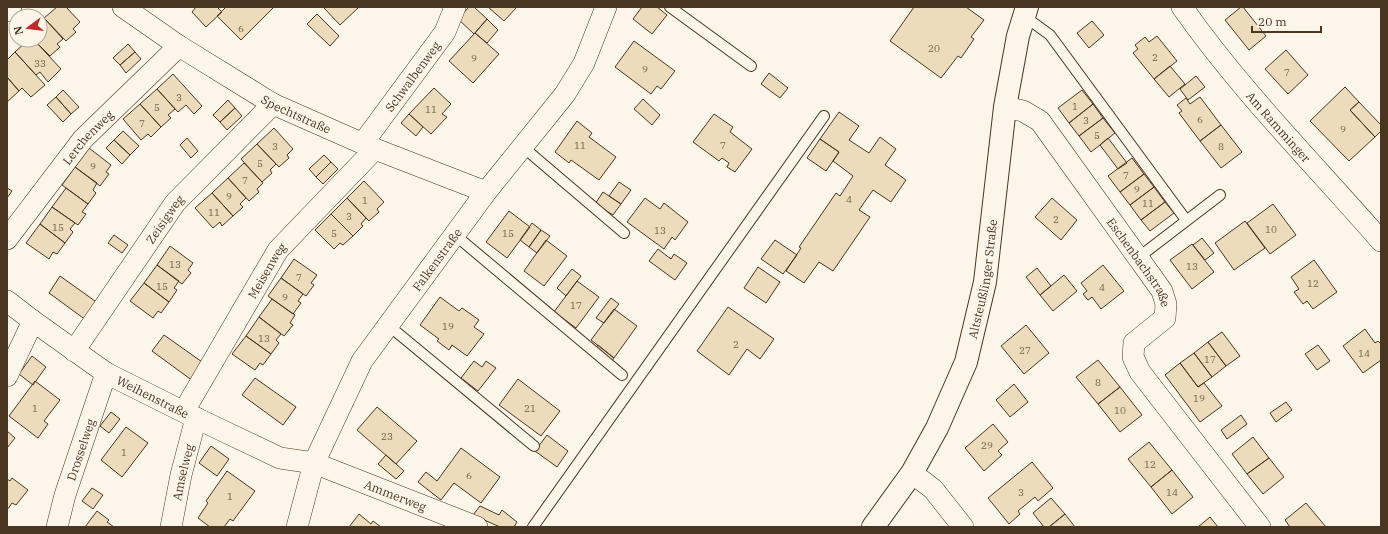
<svg xmlns="http://www.w3.org/2000/svg" width="1388" height="534" font-family="'IBM Plex Serif',serif">
<rect width="100%" height="100%" fill="#fbf6e9"/>
<path fill="#ecdcbc" stroke="#4a3520" d="M57,7H66L80,22L73,29L76,32L66,41L44,18Z
M196,7H217L222,12L206,27L192,12Z
M226,7H274L241,40L217,16Z
M323,7H359L340,25Z
M469,7H474L487,19L474,34L458,19Z
M488,7H517L504,21Z
M642,7H657L667,15L652,34L633,19Z
M914,7H966L984,20L971,37L974,39L961,58L958,56L941,78L890,41Z
M1241,7H1243L1266,36L1249,50L1225,20Z
M317,14L339,36L330,46L307,24Z
M44,18L63,39L57,44L60,47L50,56L34,40H40V22Z
M487,19L498,30L487,43L475,33Z
M1092,21L1104,35L1089,48L1077,33Z
M475,33L499,54L473,83L449,61Z
M1157,36L1177,61L1154,79L1133,53L1138,49L1135,45L1145,37L1149,42Z
M28,40H34L61,69L48,82L40,72L36,75L15,52Z
M634,41L675,71L661,89L657,86L651,94L615,67Z
M128,44L135,52L120,65L113,58Z
M1286,50L1308,75L1288,94L1265,69Z
M15,52L45,85L31,97L22,88L19,91L7,77V60Z
M135,52L141,59L126,73L120,65Z
M1170,66L1185,84L1169,97L1154,79Z
M769,73L788,88L780,98L761,84Z
M173,74L202,106L194,114L186,105L178,112L157,89Z
M1196,76L1205,87L1188,100L1180,89Z
M7,77L19,91L7,102Z
M1345,87L1359,102L1350,110L1375,137L1349,161L1310,121Z
M434,88L451,104L442,114L447,117L431,134L409,114Z
M157,89L175,109L168,115L171,118L161,127L140,104Z
M63,90L79,107L71,114L56,97Z
M1082,90L1093,104L1069,123L1058,108Z
M56,97L71,114L63,122L47,105Z
M1200,97L1221,125L1200,141L1179,113L1182,111L1177,105L1186,98L1190,104Z
M643,99L660,115L652,125L634,109Z
M228,100L235,108L220,122L213,115Z
M1359,102L1381,125V131L1375,137L1350,110Z
M140,104L161,127L151,137L148,134L141,140L123,119Z
M1093,104L1103,118L1079,136L1069,123Z
M235,108L242,116L227,130L220,122Z
M839,112L859,126L849,140L869,153L880,137L896,149L885,165L906,180L891,202L873,190L859,210L870,217L833,271L819,262L804,283L786,271L801,248L799,247L836,193L840,196L853,176L833,161L839,152L820,139Z
M409,114L423,127L416,136L401,123Z
M714,114L733,127L730,132L752,149L735,172L727,167L729,163L722,158L719,161L693,142Z
M1103,118L1115,133L1091,152L1079,136Z
M577,121L592,133L589,137L616,157L599,180L571,160L569,163L555,152Z
M1221,125L1242,152L1221,168L1200,141Z
M274,128L293,149L287,155L289,158L279,167L257,144Z
M123,131L139,146L130,155L114,140Z
M187,138L198,151L191,158L180,145Z
M1108,138L1127,163L1118,169L1100,145Z
M820,139L839,152L826,171L807,158Z
M114,140L130,155L122,164L106,148Z
M257,144L276,164L270,170L272,173L262,182L241,159Z
M89,148L111,165L106,172L109,174L100,186L75,167Z
M324,155L331,162L316,177L309,169Z
M1132,158L1144,174L1120,192L1108,176Z
M331,162L338,169L323,184L316,177Z
M244,163L263,183L257,189L259,192L249,201L228,178Z
M75,167L97,183L93,190L96,193L88,204L62,185Z
M1144,174L1154,187L1130,205L1120,192Z
M228,178L246,198L240,204L243,207L233,216L212,193Z
M364,181L384,202L377,209L379,212L369,221L347,198Z
M619,182L631,190L621,204L609,196Z
M1154,187L1165,202L1141,220L1130,205Z
M7,188L12,191L7,198Z
M66,188L88,204L82,212L86,214L78,225L52,207Z
M603,192L621,204L613,215L595,204Z
M212,193L233,216L222,226L220,222L213,228L195,208Z
M347,198L366,218L361,224L363,226L353,236L331,214Z
M645,198L660,209L664,203L688,222L675,240L672,237L664,249L627,222Z
M1052,198L1077,220L1061,240L1035,217Z
M1165,202L1174,213L1150,231L1141,220Z
M1273,204L1296,235L1270,254L1247,223Z
M52,207L75,223L70,229L73,232L65,243L40,224Z
M509,211L530,227L507,258L486,242Z
M331,214L353,236L343,245L340,243L334,249L315,230Z
M1245,221L1265,248L1234,270L1215,243Z
M532,223L541,230L529,247L520,240Z
M40,224L65,243L57,254L53,252L49,259L26,243Z
M541,230L550,236L537,253L529,247Z
M114,235L128,245L122,253L108,243Z
M1202,238L1214,253L1205,260L1193,245Z
M546,240L567,256L544,286L524,271Z
M775,240L797,255L783,274L761,259Z
M1192,244L1214,272L1192,289L1170,260Z
M170,246L193,263L188,270L191,273L182,284L157,265Z
M658,249L671,259L674,254L687,263L675,280L649,261Z
M294,259L317,275L311,283L314,285L306,296L281,278Z
M1314,260L1337,292L1313,309L1307,301L1303,304L1294,292L1299,289L1291,277Z
M157,265L179,281L174,288L177,290L169,302L144,283Z
M1103,265L1124,291L1101,309L1092,297L1088,300L1083,294L1087,291L1081,283Z
M758,267L780,282L766,303L744,288Z
M1037,268L1051,286L1040,295L1026,277Z
M572,269L581,276L566,296L557,288Z
M1064,275L1077,291L1053,311L1040,295Z
M60,276L102,306L90,323L49,293Z
M281,278L303,294L298,301L301,303L293,314L268,296Z
M577,281L599,297L576,328L554,312Z
M144,283L169,302L161,313L158,311L153,318L130,301Z
M440,297L459,311L462,308L479,320L474,327L484,334L467,356L452,345L449,350L437,341L439,339L420,325Z
M611,298L619,304L604,323L596,318Z
M272,299L295,315L290,323L293,325L284,336L259,317Z
M728,307L774,339L760,359L747,349L729,375L697,351Z
M614,309L637,326L614,358L591,340Z
M259,317L281,334L276,340L279,343L271,354L246,336Z
M1026,325L1049,353L1024,374L1001,346Z
M1365,329L1375,343L1378,341L1381,344V360L1363,373L1343,346Z
M1222,332L1240,356L1226,366L1208,342Z
M164,335L205,364L193,381L152,351Z
M246,336L271,354L263,365L260,363L255,370L232,354Z
M1208,342L1226,366L1212,377L1194,353Z
M598,345L614,358L607,367L591,355Z
M1318,345L1330,361L1317,370L1305,354Z
M1194,353L1212,377L1198,387L1180,363Z
M32,356L46,367L33,385L19,374Z
M1098,360L1120,387L1098,404L1076,377Z
M474,361L482,367L486,361L496,368L478,391L461,378Z
M1180,363L1198,387L1204,383L1222,406L1200,422L1165,375Z
M255,378L296,407L283,425L242,395Z
M518,379L560,411L541,436L499,405Z
M35,381L60,400L44,421L48,424L38,438L9,416Z
M1014,384L1028,402L1010,417L996,400Z
M1120,387L1142,415L1120,432L1098,404Z
M1286,402L1292,410L1276,422L1270,413Z
M377,407L417,441L396,464L357,430Z
M111,412L120,419L109,433L100,426Z
M1241,415L1247,424L1227,439L1221,430Z
M993,424L1008,442L998,451L1002,455L984,471L965,448Z
M126,427L148,443L122,477L101,460Z
M7,431L15,438L7,448Z
M547,435L568,451L557,467L535,451Z
M1253,437L1269,458L1247,474L1232,454Z
M1149,442L1172,470L1151,487L1128,459Z
M211,446L229,459L217,476L199,463Z
M461,448L500,477L481,503L454,483L441,500L418,482L426,472L437,481Z
M386,455L404,471L396,479L378,464Z
M1269,458L1284,477L1263,494L1247,474Z
M1032,462L1053,488L1038,501L1035,497L1018,511L1020,514L1009,524L988,498Z
M1172,470L1193,497L1172,514L1151,487Z
M227,471L255,491L233,521L230,519L224,527H210L198,518L208,503L206,501Z
M12,478L28,490L16,505L12,503L7,510V479L10,481Z
M92,488L103,495L93,509L82,501Z
M1051,498L1065,514L1049,527H1044L1033,513Z
M1306,503L1326,527H1290L1285,520Z
M480,506L499,515L502,510L517,522L514,527H500L473,515Z
M97,511L109,520L107,522L114,527H85Z
M359,514L371,524L373,521L381,527H349Z
M1065,514L1075,527H1049Z
M1210,517L1218,527H1198Z"/>
<g fill="none" stroke-linecap="round" stroke-linejoin="round">
<defs>
<path id="lane" d="M670,7L751,66
M1024,16L1050,35L1186,220
M523,147L624,233
M455,235L622,375
M1139,257L1220,195
M388,325L534,446
M533,527L824,116"/>
<g id="street">
<path id="s1" d="M123,7L179,46L273,104L375,149L486,192"/>
<path id="s2" d="M1182,7C1241,91 1314,164 1381,241"/>
<path d="M7,11L11,7"/>
<path id="s3" d="M1005,107L1023,111L1040,121L1162,291L1166,304L1165,318L1134,343L1133,357L1140,372L1260,527"/>
<path id="s4" d="M363,143L445,32L455,7"/>
<path id="s5" d="M7,239L83,139L179,46"/>
<path id="s6" d="M7,301L33,321L106,373L196,418L280,458L314,463L477,527"/>
<path id="s7" d="M74,351L175,203L273,104"/>
<path d="M7,376L33,321"/>
<path id="s8" d="M184,411L278,250L375,149"/>
<path d="M912,473L933,489L963,527"/>
<path id="s9" d="M57,527L65,495L106,373"/>
<path id="s10" d="M171,527L181,475L196,418"/>
<path id="s11" d="M297,527L314,463L362,361L486,192L565,94L584,63L606,7"/>
</g>
<g id="secondary">
<path id="s12" d="M873,527L912,473L937,428L966,362L985,282L1005,107L1018,36L1027,7"/>
</g>
</defs>
<use href="#lane" stroke="#4a3520" stroke-width="12"/>
<use href="#street" stroke="#4a3520" stroke-width="22"/>
<use href="#secondary" stroke="#4a3520" stroke-width="24"/>
<use href="#lane" stroke="#fbf6e9" stroke-width="10"/>
<use href="#street" stroke="#fbf6e9" stroke-width="21"/>
<use href="#secondary" stroke="#fbf6e9" stroke-width="22"/>
</g>
<g text-anchor="middle" dominant-baseline="central" stroke-width="3" stroke-linejoin="round" paint-order="stroke">
<g font-size="10" fill="#725f47">
<text x="241" y="28">6</text>
<text x="934" y="48">20</text>
<text x="1155" y="57">2</text>
<text x="474" y="58">9</text>
<text x="40" y="63">33</text>
<text x="645" y="69">9</text>
<text x="1287" y="72">7</text>
<text x="179" y="97">3</text>
<text x="1075" y="106">1</text>
<text x="157" y="107">5</text>
<text x="431" y="109">11</text>
<text x="1200" y="119">6</text>
<text x="1086" y="120">3</text>
<text x="142" y="123">7</text>
<text x="1343" y="129">9</text>
<text x="1097" y="135">5</text>
<text x="580" y="145">11</text>
<text x="723" y="145">7</text>
<text x="275" y="146">3</text>
<text x="1221" y="146">8</text>
<text x="260" y="163">5</text>
<text x="93" y="166">9</text>
<text x="1126" y="175">7</text>
<text x="245" y="180">7</text>
<text x="1137" y="189">9</text>
<text x="229" y="196">9</text>
<text x="849" y="199">4</text>
<text x="365" y="200">1</text>
<text x="1148" y="203">11</text>
<text x="214" y="212">11</text>
<text x="349" y="216">3</text>
<text x="1056" y="219">2</text>
<text x="58" y="227">15</text>
<text x="1271" y="229">10</text>
<text x="660" y="230">13</text>
<text x="334" y="233">5</text>
<text x="508" y="233">15</text>
<text x="175" y="264">13</text>
<text x="1192" y="266">13</text>
<text x="299" y="277">7</text>
<text x="1313" y="283">12</text>
<text x="162" y="286">15</text>
<text x="1102" y="287">4</text>
<text x="285" y="297">9</text>
<text x="576" y="305">17</text>
<text x="448" y="326">19</text>
<text x="264" y="338">13</text>
<text x="736" y="344">2</text>
<text x="1025" y="350">27</text>
<text x="1364" y="353">14</text>
<text x="1210" y="359">17</text>
<text x="1098" y="382">8</text>
<text x="1199" y="398">19</text>
<text x="35" y="408">1</text>
<text x="530" y="408">21</text>
<text x="1120" y="410">10</text>
<text x="387" y="436">23</text>
<text x="987" y="445">29</text>
<text x="124" y="452">1</text>
<text x="1150" y="464">12</text>
<text x="469" y="475">6</text>
<text x="1021" y="492">3</text>
<text x="1172" y="492">14</text>
<text x="230" y="496">1</text>
</g>
<g font-size="12" fill="#4a3520" stroke="#fbf6e9">
<text stroke="none"><textPath href="#s4" startOffset="83">Schwalbenweg</textPath></text>
<text stroke="none"><textPath href="#s1" startOffset="204">Spechtstraße</textPath></text>
<text stroke="none"><textPath href="#s2" startOffset="154">Am Ramminger</textPath></text>
<text stroke="none"><textPath href="#s5" startOffset="130">Lerchenweg</textPath></text>
<text stroke="none"><textPath href="#s7" startOffset="160">Zeisigweg</textPath></text>
<text stroke="none"><textPath href="#s11" startOffset="305">Falkenstraße</textPath></text>
<text stroke="none"><textPath href="#s3" startOffset="211">Eschenbachstraße</textPath></text>
<text stroke="none"><textPath href="#s8" startOffset="163">Meisenweg</textPath></text>
<text stroke="none"><textPath href="#s12" startOffset="275">Altsteußlinger Straße</textPath></text>
<text stroke="none"><textPath href="#s6" startOffset="175">Weihenstraße</textPath></text>
<text stroke="none"><textPath href="#s9" startOffset="81">Drosselweg</textPath></text>
<text stroke="none"><textPath href="#s10" startOffset="56">Amselweg</textPath></text>
<text stroke="none"><textPath href="#s6" startOffset="438">Ammerweg</textPath></text>
</g>
</g>
<rect width="1388" height="534" fill="none" stroke="#4a3520" stroke-width="16"/>
<g transform="translate(28 28) rotate(255)"><circle r="19" fill="#fbf6e9" stroke="#b4a999"/>
<path d="M0-3L7 15L0 10L-7 15Z" fill="#c62828"/>
<text y="-6" font-size="11" font-weight="bold" text-anchor="middle" fill="#4a3520">N</text>
</g>
<path d="M1252 26v6h69v-6" fill="none" stroke="#4a3520" stroke-width="2"/>
<text x="1258" y="26" font-size="12" fill="#4a3520" stroke="#fbf6e9" stroke-width="3" paint-order="stroke">20 m</text>
</svg>
